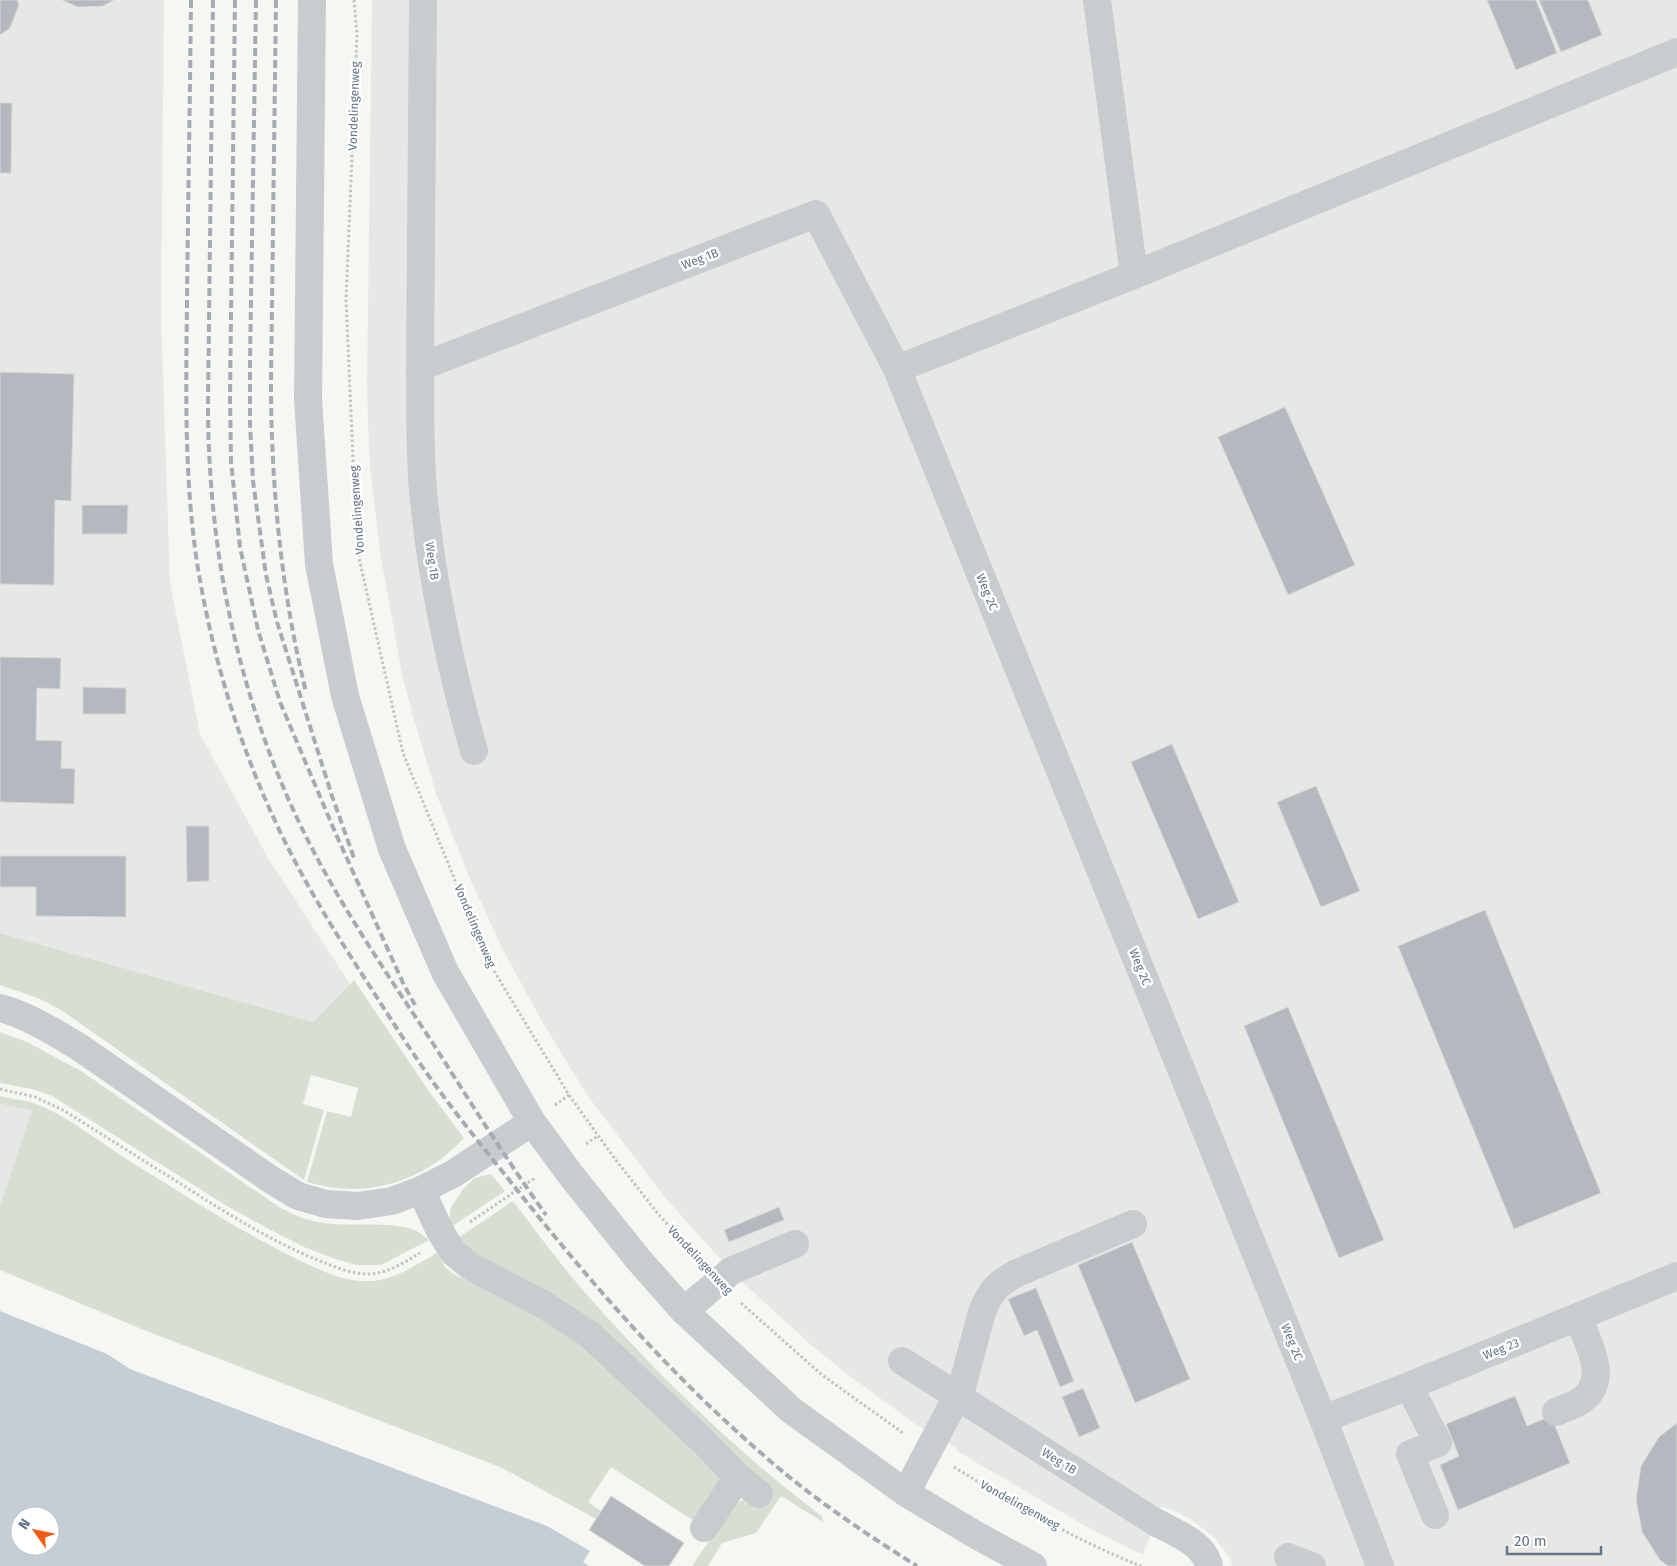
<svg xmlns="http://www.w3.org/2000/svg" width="1677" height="1566" font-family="'Fira Sans',sans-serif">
<rect width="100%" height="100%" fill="#f6f7f3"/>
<path fill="#e7e8e6" d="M0,0H164L161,315L170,583L200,734L268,858L350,984L313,1022L0,933Z
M372,0H1677V1566H1232L1230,1558L1214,1537L1189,1518L1162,1506L1143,1554L1139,1553L1091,1529L982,1466L956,1450L957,1448L914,1423L843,1371L810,1344L739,1279L692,1228L664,1196L587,1095L543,1023L503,950L468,874L437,796L413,716L402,674L380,552L370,467L368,425L367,384Z
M0,1104L33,1110L0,1206Z"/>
<path fill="#d7dfd3" d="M0,933L313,1022L354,980L428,1090L464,1138C424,1182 365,1200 307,1182L327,1111L351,1117L358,1088L311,1075L303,1104L324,1110L304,1180L61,1010L40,999L0,985Z
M0,1032L27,1042L81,1071L279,1207C297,1217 314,1223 335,1224C357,1226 402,1221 420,1233C423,1235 426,1238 429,1240L381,1265H357L335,1259L304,1247L269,1229L227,1206L52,1096L36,1090L0,1083Z
M0,1096C10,1098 20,1100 30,1102C62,1112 99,1141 128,1160C180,1192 231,1226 285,1253C311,1266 342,1283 371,1281C395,1280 417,1264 437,1253L446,1268L453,1274L538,1315L582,1341L713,1464L720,1478L719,1483L697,1523L611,1467L588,1502L601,1511L596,1519L500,1467L144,1330L0,1270V1206L32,1110L0,1104Z
M491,1174L505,1191L448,1229L451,1207L464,1188L475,1178Z
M513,1201C532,1226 551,1252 571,1276C596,1306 623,1335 650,1363C704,1418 760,1470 822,1516L823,1522L781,1496L756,1533L722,1543L708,1566H692L735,1503L771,1490L452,1242Z"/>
<path fill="#c5ced4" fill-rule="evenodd" d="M0,1311L107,1354L130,1369L547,1526L590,1551L583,1562L589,1566H0ZM20,1516H50V1546H20Z"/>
<path fill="#b3b9bf" stroke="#d8d8d5" d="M0,0H17L19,5L10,28L0,35Z
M62,0H114L103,6L78,7Z
M1487,0H1536L1557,53L1516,70Z
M1539,0H1588L1602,35L1561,52Z
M0,103H12L11,173H0Z
M0,372L74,374L71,501L55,500L54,585L0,584Z
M1285,407L1355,565L1288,595L1218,437Z
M82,505H128L127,534H82Z
M0,657L61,658L60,689L37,688L36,740L62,741L61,768L75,769L74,804L0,802Z
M83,687L126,688V714H83Z
M1172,744L1239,902L1198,919L1131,762Z
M1316,786L1360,891L1321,907L1277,802Z
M186,826H209V881L187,882Z
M0,856H126V917L36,916V887H0Z
M1485,910L1601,1193L1514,1229L1398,946Z
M1288,1007L1384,1240L1339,1258L1244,1026Z
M779,1207L784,1220L729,1242L724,1230Z
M1132,1242L1190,1379L1135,1403L1078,1265Z
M1036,1288L1074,1381L1060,1387L1037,1330L1024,1336L1008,1299Z
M1083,1388L1100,1428L1079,1437L1062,1397Z
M1515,1396L1527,1426L1551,1416L1570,1463L1458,1510L1440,1465L1459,1456L1446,1424Z
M1677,1423V1566H1668L1660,1560L1642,1532L1636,1499L1641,1466L1659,1437Z
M611,1496L684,1543L669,1566H645L589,1530Z"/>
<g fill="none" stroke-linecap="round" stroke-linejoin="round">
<path stroke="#c1c3c5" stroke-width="3" stroke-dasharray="2.5 2.5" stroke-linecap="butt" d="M354,0L357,35L346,300L357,549L403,753L488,961L569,1095L615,1159L659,1215L700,1260
M0,1089L35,1097L63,1110C100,1133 136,1156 173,1179C220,1209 268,1240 320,1261C336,1267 353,1275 371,1274C390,1272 405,1262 420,1253
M555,1105L569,1095
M586,1144L598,1136
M470,1222L535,1178
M741,1303L822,1375L903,1433
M954,1467C1014,1504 1075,1540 1141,1566"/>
<path stroke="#c8cccf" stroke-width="28" d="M312,0L308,399L319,564L345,696L392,849L445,972L532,1122L570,1174L638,1259L684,1311L791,1410L906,1493L976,1535L1033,1566
M1097,0L1134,275
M420,367L423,0
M897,369L1134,275L1677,52
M474,751C449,662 429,570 422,478C420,441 420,404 420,367L816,214L897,369L1323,1419L1380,1566
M0,1008C29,1016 54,1032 79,1047L270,1179L298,1196L326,1204L358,1206L392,1201L421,1190L440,1231L453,1252L470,1266L544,1305L589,1334L703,1441L738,1477L759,1494
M421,1190L453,1174L532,1122
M684,1311L731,1271L795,1244
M902,1361L1155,1522C1174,1532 1204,1543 1209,1566
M1409,1386L1438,1443L1410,1454L1435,1515
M1556,1412C1564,1408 1576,1405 1583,1399C1610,1379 1587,1341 1578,1317
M1323,1419L1409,1386L1677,1276
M906,1493L962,1387L982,1312C990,1291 998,1283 1017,1273L1133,1224
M704,1528L738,1477
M1288,1557L1312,1566"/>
<path stroke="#a5abb2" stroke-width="4" stroke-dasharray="8 4" stroke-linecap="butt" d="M191,0C190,101 188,202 187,303C186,392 184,481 198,569C213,657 238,742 276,823C302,879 334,931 367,982C389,1016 410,1050 433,1082C456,1114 481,1145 506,1176C585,1276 665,1370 761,1453C809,1496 863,1532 917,1566
M213,0L208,403C208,546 236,688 297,818C334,897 384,969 432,1042C469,1100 506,1159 546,1215
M235,0L230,397L231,461L240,547L258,630L280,702L335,832L403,983L415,1005
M256,0L250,360V424L253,481L266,575L277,622L332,796L354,858
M276,0L271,381C271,485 281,591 306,692"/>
</g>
<g text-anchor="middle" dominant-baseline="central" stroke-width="5" stroke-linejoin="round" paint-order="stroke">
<g font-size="12" fill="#627487" stroke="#fff">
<text transform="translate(354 106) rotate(-88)">Vondelingenweg</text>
<text transform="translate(700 259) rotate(-21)">Weg 1B</text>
<text transform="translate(357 510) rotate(-94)">Vondelingenweg</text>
<text transform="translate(432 561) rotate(82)">Weg 1B</text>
<text transform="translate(987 592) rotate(68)">Weg 2C</text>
<text transform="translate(475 926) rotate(67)">Vondelingenweg</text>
<text transform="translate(1140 967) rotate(68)">Weg 2C</text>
<text transform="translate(700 1260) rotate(47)">Vondelingenweg</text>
<text transform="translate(1292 1342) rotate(68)">Weg 2C</text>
<text transform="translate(1501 1349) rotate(-22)">Weg 23</text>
<text transform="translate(1059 1461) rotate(32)">Weg 1B</text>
<text transform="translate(1020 1505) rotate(29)">Vondelingenweg</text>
</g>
</g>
<g transform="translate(35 1531) rotate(303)"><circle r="24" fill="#ffffff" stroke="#c0c7cf"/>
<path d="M0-4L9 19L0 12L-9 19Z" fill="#f55a15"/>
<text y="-8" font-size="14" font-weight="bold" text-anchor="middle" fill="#627487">N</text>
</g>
<path d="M1507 1546v8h94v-8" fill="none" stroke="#627487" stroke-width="2.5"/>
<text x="1514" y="1546" font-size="15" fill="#627487" stroke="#ffffff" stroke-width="4" paint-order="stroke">20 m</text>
</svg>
